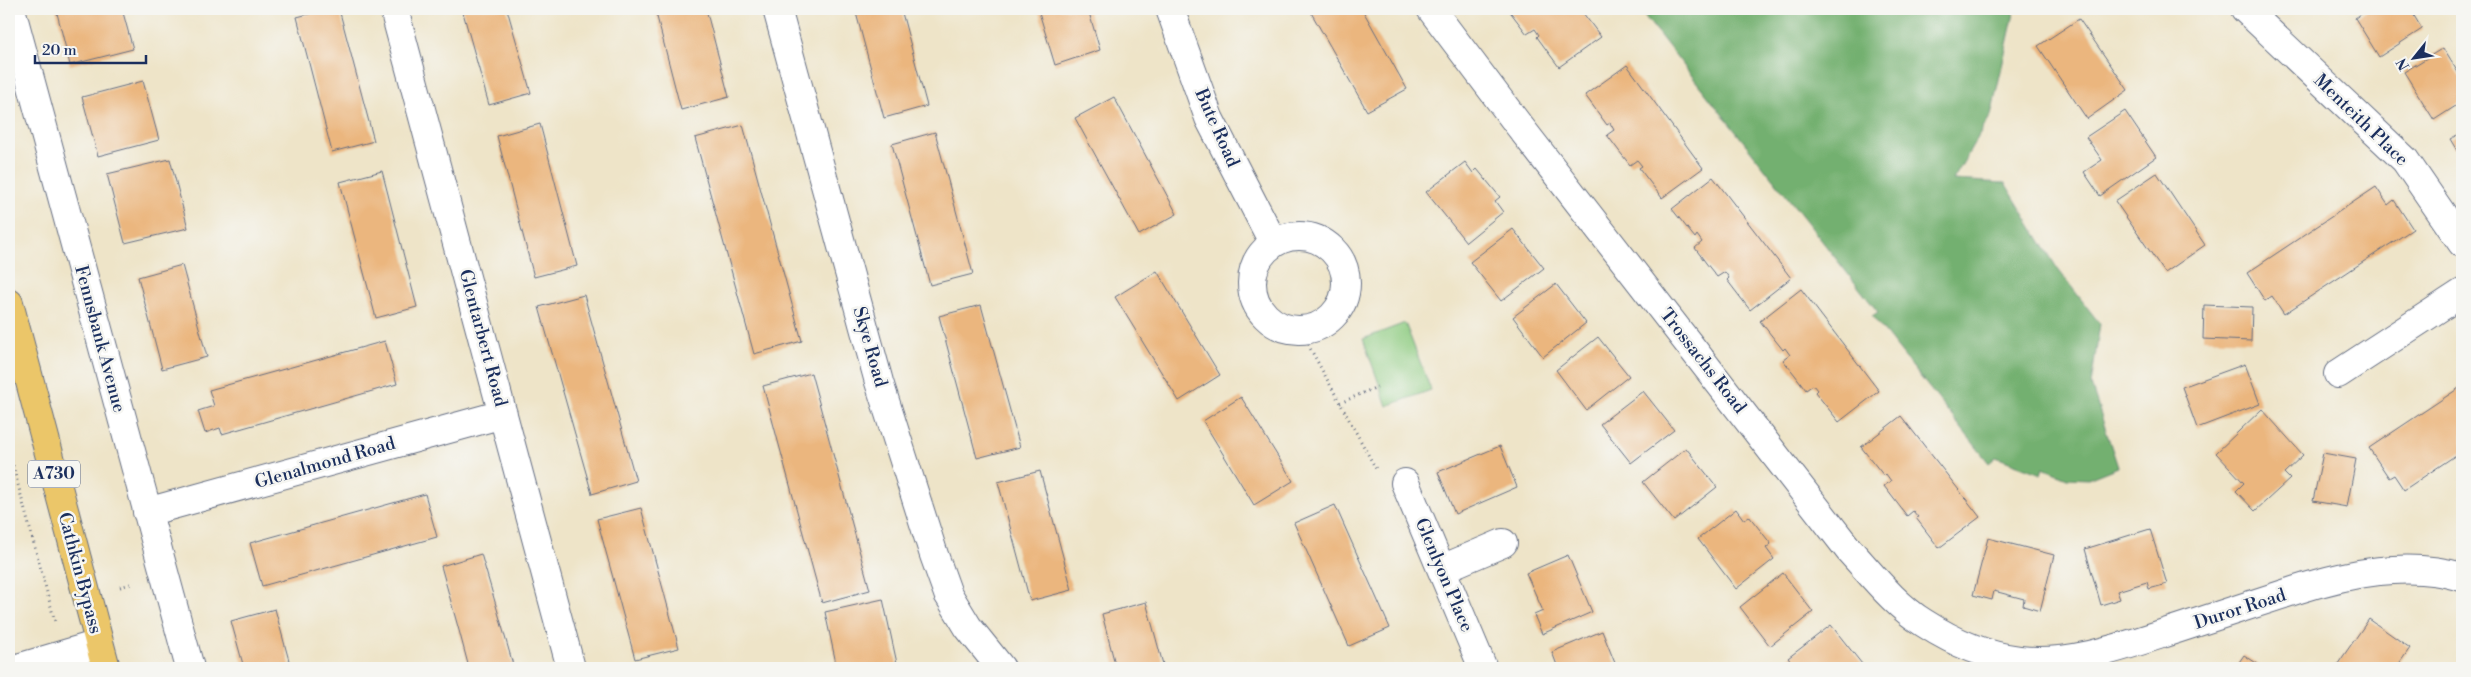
<svg xmlns="http://www.w3.org/2000/svg" width="2471" height="677" font-family="'Libre Bodoni',serif">
<rect width="100%" height="100%" fill="#f6f6f2"/>
<filter id="ink" filterUnits="userSpaceOnUse"><feTurbulence type="fractalNoise" baseFrequency=".02" numOctaves="2"/><feDisplacementMap in="SourceGraphic" scale="10" xChannelSelector="R" yChannelSelector="G"/><feConvolveMatrix kernelMatrix="1 2 1 2 8 2 1 2 1" color-interpolation-filters="sRGB"/></filter>
<filter id="wash" filterUnits="userSpaceOnUse"><feTurbulence type="fractalNoise" baseFrequency=".0096" numOctaves="4" result="noise"/><feDisplacementMap in="SourceGraphic" scale="20" xChannelSelector="R" yChannelSelector="G"/><feGaussianBlur stdDeviation="1.12" result="paint"/><feColorMatrix in="noise" values="0 0 0 0 0 0 0 0 0 0 0 0 0 0 0 0 0 1.4 0 .05"/><feComposite in="paint" operator="in"/></filter>
<g filter="url(#wash)">
<rect width="100%" height="100%" fill="#eee4c8"/>
<path fill="#8fcc82" stroke="#557e70" d="M1405,323L1431,390L1387,406L1363,339Z"/>
<path fill="#73b070" stroke="#477067" d="M1639,9H2015L1991,115L1953,180L2005,183L2057,268L2100,324L2091,385L2118,467L2088,479L2067,478L2043,468L2041,474L1996,457L1989,463L1872,316L1878,312Z"/>
<g id="blocks">
<path fill="#ebb67e" d="M56,9H122L133,49L70,65Z
M328,9H339L374,141L332,152L297,17Z
M462,9H507L531,93L489,105Z
M655,9H706L729,97L681,110Z
M855,9H901L927,106L884,118Z
M1038,9H1088L1100,50L1055,65Z
M1309,9H1362L1407,89L1367,111Z
M1508,9H1580L1601,37L1559,67L1537,37L1539,35L1535,29L1527,34Z
M2369,9H2410L2422,29L2379,57L2355,18Z
M2079,19L2128,90L2087,119L2038,46Z
M2443,48L2462,79V102L2434,120L2404,72Z
M1627,65L1703,168L1662,198L1639,168L1642,166L1637,160L1630,165L1619,151L1607,135L1614,130L1610,123L1607,125L1585,95Z
M143,81L159,140L98,156L82,97Z
M1114,97L1177,214L1139,235L1075,118Z
M2125,111L2156,157L2100,196L2084,172L2102,160L2086,137Z
M540,124L577,266L534,277L497,136Z
M743,125L802,341L754,354L695,138Z
M935,132L973,274L930,285L892,144Z
M2462,132V159L2450,139Z
M170,159L188,228L125,243L107,174Z
M1465,162L1473,173L1477,169L1500,197L1495,201L1503,212L1466,242L1426,192Z
M382,171L417,307L376,318L340,182Z
M2157,173L2205,245L2165,273L2115,201Z
M1713,177L1791,278L1750,310L1727,280L1729,278L1725,272L1717,277L1706,263L1695,248L1702,242L1697,235L1695,238L1672,209Z
M2376,187L2388,205L2394,200L2413,229L2284,314L2272,296L2265,301L2247,273Z
M1513,229L1544,268L1501,301L1470,262Z
M182,265L207,357L162,369L138,277Z
M1157,271L1220,375L1179,401L1115,297Z
M1556,284L1586,323L1543,357L1513,317Z
M1801,289L1879,391L1839,422L1815,392L1817,390L1813,385L1806,390L1795,375L1783,360L1790,355L1785,348L1783,350L1760,321Z
M584,295L636,481L592,494L539,307Z
M981,305L1020,447L977,458L939,316Z
M2204,305L2252,307L2251,341L2203,339Z
M1598,337L1629,376L1586,410L1556,370Z
M385,341L397,384L222,434L220,428L205,433L198,411L214,406L209,390Z
M2245,364L2260,404L2197,428L2182,387Z
M811,373L870,590L822,603L763,386Z
M2462,386V451L2404,490L2394,475L2389,478L2369,448Z
M1643,391L1674,430L1631,463L1600,424Z
M1241,397L1293,481L1254,505L1203,421Z
M2262,409L2303,455L2284,473L2290,479L2255,511L2236,491L2244,483L2216,453Z
M1901,416L1980,517L1939,548L1916,518L1918,517L1913,511L1907,516L1884,486L1891,481L1886,474L1884,476L1861,447Z
M1500,446L1517,487L1455,514L1438,472Z
M1686,448L1717,487L1674,521L1643,482Z
M2323,453L2356,459L2347,507L2313,501Z
M1040,471L1072,590L1030,601L998,482Z
M425,494L437,537L262,586L250,543Z
M1335,505L1390,628L1349,646L1294,523Z
M641,508L679,648L635,659L597,519Z
M1736,509L1744,520L1749,516L1771,544L1766,548L1774,559L1736,589L1698,539Z
M2150,529L2167,584L2149,589L2147,582L2117,591L2120,599L2101,605L2085,549Z
M1988,538L2054,555L2040,611L2023,606L2024,599L1994,591L1992,600L1973,595Z
M481,554L491,588L514,668H469L460,634L441,566Z
M1568,555L1592,612L1542,634L1534,615L1543,611L1526,573Z
M1783,573L1813,612L1770,646L1740,607Z
M883,599L898,668H837L825,612Z
M1146,602L1164,668H1116L1102,614Z
M275,609L291,668H244L231,621Z
M2369,619L2410,648L2396,668H2335Z
M1831,625L1862,664L1856,668H1796L1788,658Z
M1602,631L1617,668H1558L1552,652Z
M2244,655L2264,668H2235Z"/>
</g>
</g>
<g filter="url(#ink)">
<use href="#blocks" fill-opacity="0" stroke="#656e83" stroke-width="1"/>
<g fill="none" stroke-linecap="round" stroke-linejoin="round">
<defs>
<path id="street" d="M11,9L190,668
M394,9L571,668
M777,9L879,382L934,555L948,594L968,627L1001,668
M1170,9L1209,118L1273,242
M1431,9L1517,123L1849,550C1872,575 1895,605 1924,623C1952,641 1985,656 2019,660C2072,666 2127,645 2177,629C2217,616 2256,603 2296,590C2349,573 2408,561 2462,577
M2245,9L2405,160L2462,243
M1252 283a47 47 0 1 1 94 0a47 47 0 1 1-94 0Z
M2338,374L2462,293
M1405,483L1483,668
M147,512L503,414
M1442,569L1503,543
M18,668L99,644"/>
<path id="primary" d="M9,303L106,668"/>
</defs>
<use href="#street" stroke="#656e83" stroke-width="30"/>
<use href="#primary" stroke="#656e83" stroke-width="30"/>
<path stroke="#656e83" stroke-width="3" stroke-dasharray="1 4" stroke-linecap="butt" d="M1304,330L1310,348L1376,469
M1340,403L1377,387
M9,451L55,622
M120,587L134,583"/>
<use href="#street" stroke="#fff" stroke-width="28"/>
<use href="#primary" stroke="#ebc669" stroke-width="28"/>
</g>
</g>
<g text-anchor="middle" dominant-baseline="central" stroke-width="5" stroke-linejoin="round" paint-order="stroke">
<rect fill="#f6f6f2" stroke="#5d6b8a" stroke-width="1" x="28" y="460.5" width="52" height="27" rx="4"/>
<g font-size="16" font-weight="bold" fill="#1b2f5e">
<text x="54" y="474">A730</text>
</g>
<g font-size="18" fill="#1b2f5e" stroke="#f6f6f2">
<text transform="translate(2361 120) rotate(44)">Menteith Place</text>
<text transform="translate(1217 128) rotate(66)">Bute Road</text>
<text transform="translate(483 338) rotate(75)">Glentarbert Road</text>
<text transform="translate(100 339) rotate(75)">Fennsbank Avenue</text>
<text transform="translate(870 347) rotate(74)">Skye Road</text>
<text transform="translate(1703 361) rotate(52)">Trossachs Road</text>
<text transform="translate(325 463) rotate(-16)">Glenalmond Road</text>
<text transform="translate(80 573) rotate(75)">Cathkin Bypass</text>
<text transform="translate(1444 575) rotate(67)">Glenlyon Place</text>
<text transform="translate(2240 609) rotate(-18)">Duror Road</text>
</g>
</g>
<rect width="2471" height="677" fill="none" stroke="#f6f6f2" stroke-width="30"/>
<g transform="translate(2414 58) rotate(240)" stroke="#f6f6f2" stroke-width="4" paint-order="stroke">
<path d="M0-4L9 19L0 12L-9 19Z" fill="#1b2f5e"/>
<text y="-8" font-size="14" font-weight="bold" text-anchor="middle" fill="#1b2f5e">N</text>
</g>
<path d="M35 55v8h111v-8" fill="none" stroke="#1b2f5e" stroke-width="2.5"/>
<text x="42" y="55" font-size="15" fill="#1b2f5e" stroke="#f6f6f2" stroke-width="4" paint-order="stroke">20 m</text>
</svg>
